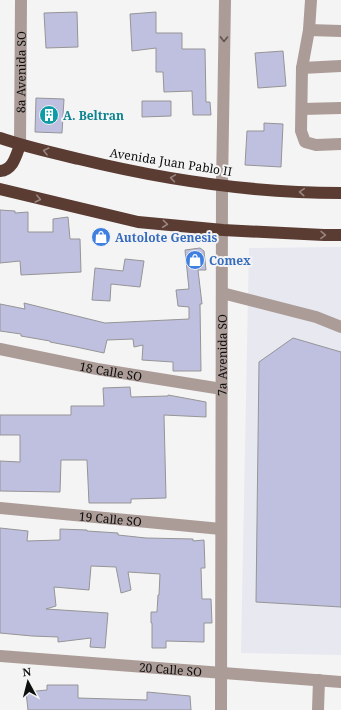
<svg xmlns="http://www.w3.org/2000/svg" width="341" height="710" font-family="'Noto Serif',serif">
<rect width="100%" height="100%" fill="#f4f4f5"/>
<path fill="#e7e8f0" d="M341,247V655L241,653L249,248Z"/>
<path fill="#bfbfe0" stroke="#959596" d="M77,12L78,47L46,48L44,13Z
M156,12V33H182V49H205L206,102H210L211,115H193L192,91L164,92L163,72H156V48L132,51L130,14Z
M283,51L286,86L258,88L255,53Z
M36,98L64,99L62,133L35,132Z
M142,101H171V116L142,117Z
M264,123L283,124L281,167L245,165L247,131H264Z
M0,210L15,211V213L28,212V232H53V219L68,217L70,239H80L81,272L21,275L20,261L0,263Z
M200,248L204,251L206,270H198L202,304H200L201,371H173V362L142,360L143,345L134,347L133,339L107,340L104,353L76,347L50,342V341L21,336V334L0,331V304L25,309L24,303L105,323L189,319V307L178,306L176,290L189,289L185,250Z
M125,259L144,261L140,287L111,284L110,301L92,300L95,268L123,271Z
M293,338L341,352V607L256,602L259,362Z
M130,387L131,397L168,396V395L206,402V417L164,415L166,498L131,499V503H89L87,460H61L60,492L0,491V461L20,462V435H0V415H71V406H104L103,388Z
M0,528L28,531L27,541L60,540V529L87,530V531L118,533V535L146,538L193,539V541L204,540L205,568H201L202,599H211L212,623H204V642L166,641V648H152V623H151V612H157L158,595H159L160,574L128,572L131,590L121,593L116,567L91,566L89,590L54,587L56,606L46,609L108,613L105,648L90,647L91,638L58,642V637L32,636L0,633Z
M47,685H78V698L147,700V692L190,696L191,710H28L26,692L47,690Z"/>
<g fill="none" stroke-linecap="round" stroke-linejoin="round">
<g stroke="#ac9c97" stroke-width="12">
<path d="M311,0L309,30L302,68L301,131L305,142L316,145L341,144"/>
<path d="M309,30L341,31"/>
<path d="M302,68L341,66"/>
<path d="M302,109L341,108"/>
<path id="s1" d="M20,145L21,0"/>
<path d="M222,293L316,317L341,327"/>
<path id="s2" d="M0,349L97,369L222,389"/>
<path id="s3" d="M0,508L221,529"/>
<path id="s4" d="M0,656L341,682"/>
<path id="s5" d="M221,710L222,186L225,0"/>
<path d="M318,710L319,680"/>
</g>
<path stroke="#5a3c32" stroke-width="12" d="M0,138C26,147 53,153 79,159C165,180 253,193 341,193
M0,171C13,170 16,156 20,145
M0,189L138,222L223,230L324,235H341"/>
</g>
<defs><path id="oneway-chevron" d="M-2-3.5L2.5 0L-2 3.5" fill="none" stroke-width="1.6" stroke-linecap="round" stroke-linejoin="round"/></defs>
<use stroke="#5c5552" href="#oneway-chevron" transform="translate(224 39) rotate(91)"/>
<g stroke="#988680">
<use href="#oneway-chevron" transform="translate(46 151) rotate(-166)"/>
<use href="#oneway-chevron" transform="translate(173 178) rotate(-171)"/>
<use href="#oneway-chevron" transform="translate(302 192) rotate(-176)"/>
<use href="#oneway-chevron" transform="translate(38 199) rotate(13)"/>
<use href="#oneway-chevron" transform="translate(165 224) rotate(6)"/>
<use href="#oneway-chevron" transform="translate(323 235) rotate(1)"/>
</g>
<defs>
<symbol id="building-disc" viewBox="-11 -11 22 22"><circle r="9.5" fill="#0f9aa8" stroke="#f4f4f5"/><path d="M-4-6H4V6H1V3H-1V6H-4ZM-2.5-4.3h1.7v1.8h-1.7ZM.8-4.3h1.7v1.8H.8ZM-2.5-1h1.7V.8h-1.7ZM.8-1h1.7V.8H.8Z" fill="#fff"/></symbol>
<symbol id="shop-disc" viewBox="-11 -11 22 22"><circle r="9.5" fill="#3f7fe0" stroke="#f4f4f5"/><path d="M-5-2.5h2.3a2.7 3.5 0 0 1 5.4 0H5L5.5 6h-11ZM-1.5-2.5h3a1.5 2.3 0 0 0-3 0Z" fill="#fff"/></symbol>
</defs>
<g fill-rule="evenodd">
<use href="#building-disc" x="38" y="104" width="22" height="22"/>
<use href="#shop-disc" x="90" y="226" width="22" height="22"/>
<use href="#shop-disc" x="184" y="249" width="22" height="22"/>
</g>
<g text-anchor="middle" dominant-baseline="central" stroke-width="4" stroke-linejoin="round" paint-order="stroke">
<g font-size="12" fill="#0d0e0e" stroke="#f4f4f5">
<text stroke="none"><textPath href="#s1" startOffset="73">8a Avenida SO</textPath></text>
<text transform="translate(171 162) rotate(9)">Avenida Juan Pablo II</text>
<text stroke="none"><textPath href="#s5" startOffset="355">7a Avenida SO</textPath></text>
<text stroke="none"><textPath href="#s2" startOffset="113">18 Calle SO</textPath></text>
<text stroke="none"><textPath href="#s3" startOffset="111">19 Calle SO</textPath></text>
<text stroke="none"><textPath href="#s4" startOffset="171">20 Calle SO</textPath></text>
</g>
<g font-size="12" font-weight="bold" fill="#0d838f" stroke="#f4f4f5" text-anchor="start">
<text x="63" y="115">A. Beltran</text>
</g>
<g font-size="12" font-weight="bold" fill="#366cbe" stroke="#f4f4f5" text-anchor="start">
<text x="115" y="237">Autolote Genesis</text>
<text x="209" y="260">Comex</text>
</g>
</g>
<g transform="translate(28 682) rotate(353)" stroke="#f4f4f5" stroke-width="3" paint-order="stroke">
<path d="M0-3L7 15L0 10L-7 15Z" fill="#0d0e0e"/>
<text y="-6" font-size="11" font-weight="bold" text-anchor="middle" fill="#0d0e0e">N</text>
</g>
</svg>
